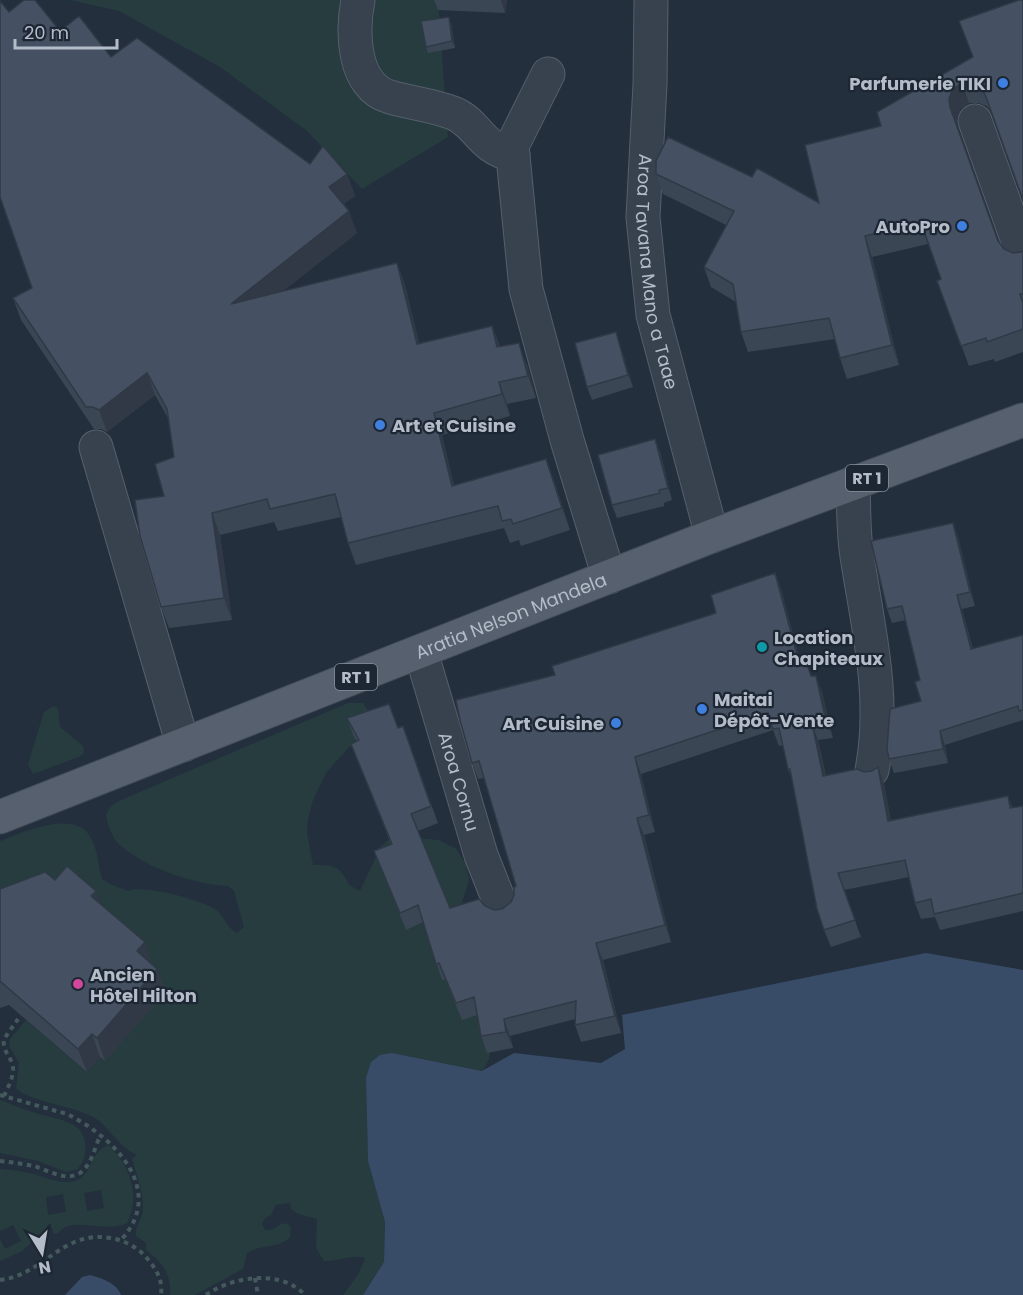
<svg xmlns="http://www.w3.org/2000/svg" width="1023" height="1295" font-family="Poppins,sans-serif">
<rect width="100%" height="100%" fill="#242f3e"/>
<path fill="#263c3f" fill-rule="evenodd" d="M70,0H438L448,137L362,189L307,131L220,67L119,11Z
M348,703H363L369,712L367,727L326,773L313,800L308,819L307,833L313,865C333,865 340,865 349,885L360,891L381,846L393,836L439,840L456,849L466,864L469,880L456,922L477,1008L491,1047L489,1059L483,1071L392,1053L366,1078L368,1161L385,1222L384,1262L363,1295H343L358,1275L365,1258C351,1254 338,1262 324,1261L316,1248L317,1219L298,1214L291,1209L290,1203L276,1205L271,1215L265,1218L262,1224L265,1230C275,1232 279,1221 288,1224L291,1228L290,1237C279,1249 261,1244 247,1253L243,1269L195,1295H170C171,1272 162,1263 146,1250V1243L136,1236C135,1225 143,1219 143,1208C143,1192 137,1175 132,1159L137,1154C122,1151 109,1127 95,1118C75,1106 26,1101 16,1088L19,1063L9,1046L10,1039L26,1020L87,1072L100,1057L105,1061L0,915V841C23,832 76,808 91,838C98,851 98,865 102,879L110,884L128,891C143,884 200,900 215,909C225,916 224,925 237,933L244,927L234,891L228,886C194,884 149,869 122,847C113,840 107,825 106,814L112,805L128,797Z
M56,706L58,709L60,727L83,746L84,753L81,756L33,774L28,764L44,712L52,707Z
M0,1100C12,1104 24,1110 36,1113C54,1119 83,1120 85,1143C87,1153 84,1161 78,1169L66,1172L38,1161L0,1153Z
M108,1145C130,1165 141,1195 127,1223C107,1232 87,1221 68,1226C62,1228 61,1232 56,1234L53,1233L52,1227L47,1228L22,1251L0,1261V1239L5,1249L21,1241L13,1225L0,1231V1169C11,1170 22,1171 33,1174C47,1177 69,1189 82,1177C95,1166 88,1155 108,1145ZM101,1190L104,1208L87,1211L84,1193ZM63,1194L66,1212L48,1215L46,1197Z"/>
<path fill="#394c67" d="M926,953L1023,970V1295H363L384,1262L385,1222L368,1161L366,1078L371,1062L380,1055L392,1053L482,1071L514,1053L601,1063L625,1049L622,1015Z
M90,1275C101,1278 117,1283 121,1295H65L82,1277Z"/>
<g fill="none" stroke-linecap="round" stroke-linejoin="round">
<defs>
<g id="minor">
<path d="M358,0C352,31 352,86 390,97C410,103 433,105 453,113C478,123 480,148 513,155"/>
<path id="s1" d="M651,0L650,84L643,217L653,315L712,536"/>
<path d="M548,74L512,146L526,289L567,440L609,577"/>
<path d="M975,121L1023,255"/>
<path d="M96,447L183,745"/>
<path d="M853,483C854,507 853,532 857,556C868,628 886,697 872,770"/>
<path id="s2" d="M421,652L481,855L502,908"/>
</g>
<g id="major">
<path id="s3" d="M0,817L712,536L1023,420"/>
</g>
</defs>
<use href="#minor" stroke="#565f6c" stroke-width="35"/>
<use href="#major" stroke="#414a57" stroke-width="35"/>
<path stroke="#44595c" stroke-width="4" stroke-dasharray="4.5 4.5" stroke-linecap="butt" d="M0,1095L67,1114C114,1137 167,1190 121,1240
M4,1096C8,1087 14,1077 13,1067C11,1056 2,1051 4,1039L18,1019
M0,1161C11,1162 23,1164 34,1166C48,1170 65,1182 80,1173C91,1166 95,1147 100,1136
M255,1278L258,1295
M0,1280C44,1275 62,1230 110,1238C124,1240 137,1247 146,1257C156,1269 163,1279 161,1295
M206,1295C233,1276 281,1269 305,1295"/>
<use href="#minor" stroke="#38414e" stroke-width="33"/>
<use href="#major" stroke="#56606e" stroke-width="33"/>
</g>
<path fill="#3b4654" d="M434,0H507L505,13L438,10Z
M1019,0L992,114L987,106L978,103H969L960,109L957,118V127L998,241L1004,249L1013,253L1021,252L1023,251V352L995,362L994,359L969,366L937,281L941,279L928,244L872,257L899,365L847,379L840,358L835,339L748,352L741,332L736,302L711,287L704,267L726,225L663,194L656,174L752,177L819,203L881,126L972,57Z
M9,12L60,31L310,164L347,174L355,196L343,204L357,233L283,291L397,263L405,285L419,343L492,326L500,346L527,365L536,398L507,404L510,416L442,435L454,486L554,480L570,530L521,546L519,540L510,543L504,528L356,565L348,543L341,517L278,531L274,522L220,535L232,620L169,628L161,607L164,496L174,457L168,418L155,395L107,432L101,429H94L21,320L13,298L32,288Z
M451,23L455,48L428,53L426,47Z
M616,332L633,387L592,400L587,387Z
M660,451L672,500L664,503V506L617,518L612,505Z
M953,523L958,537L975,606L962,609L973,649L1023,635V722V720L945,745L948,763L894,773L889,759L921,701L920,680L906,620L892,623L887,609Z
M775,573L781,589L801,666L811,676L822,692L833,738L818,740L826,776L872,771L878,767L884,784L891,821L1008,796L1012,808L1023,806V911L940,930L935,917L921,919L915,903L909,877L844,890L861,937L831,947L824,930L792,779L788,769L783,745L779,746L773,730L641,774L655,832L644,835L671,942L603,960L621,1033L581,1042L575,1025V1019L510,1036L513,1048L487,1053L481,1036L477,1015L462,1020L445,979L442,980L423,922L406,930L374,851L391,844L351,744L357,742L353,735L347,718L398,728L403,726L438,823L418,831L450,908L485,906L494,910L502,909L511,902L514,895L516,886L484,778L478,779L472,763L555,675L716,613Z
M55,880L96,891L101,905L157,969L166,992L105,1061L100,1057L87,1072L9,1005L0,1008V889Z"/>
<path fill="#303945" d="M501,0H507L505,13Z
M449,17L451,23L455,48L452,41Z
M962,83L969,103L960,109L957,118V127L950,107L949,98L953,89Z
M347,174L355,196L337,209L329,187Z
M349,211L357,233L239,326L231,304Z
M865,236L872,257L899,365L892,345Z
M397,263L405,285L425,366L417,344Z
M492,326L500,347H497Z
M616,332L620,345L633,387L628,375Z
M519,343L527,365L536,398L528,376Z
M147,373L155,395L107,432L99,410Z
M499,382L507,404L510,416L502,394Z
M434,413L442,435L460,508L452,486Z
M655,439L660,451L672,500L668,488Z
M546,459L554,480L570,530L562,508Z
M212,513L220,535L232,620L224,598Z
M953,523L958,537L975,606L970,592Z
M775,573L781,589L806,683L800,666Z
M957,595L962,609L976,663L971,649Z
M816,676L822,692L833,738L826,721Z
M812,723L818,740L829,793L823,776Z
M940,731L945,745L948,763L943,749Z
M635,757L641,774L655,832L649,815Z
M878,767L884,784L894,838L888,821Z
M637,818L644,835L671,942L665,925Z
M96,891L104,914L91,896Z
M145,942L153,966L137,951Z
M596,943L603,960L621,1033L615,1016Z
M157,969L166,992L105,1061L97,1038Z
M504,1019L510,1036L513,1048L506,1032Z
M92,1034L100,1057L87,1072L78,1049Z"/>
<path fill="#455162" stroke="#303945" stroke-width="1.5" d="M24,0H35L60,31L79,16L111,57L137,38L310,164L323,146L347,174L329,187L349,211L231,304L397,263L417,344L492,326L497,347L519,343L528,376L499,382L502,394L434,413L452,486L546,459L562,508L513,524L511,519L502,521L498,506L348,543L335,494L270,509L267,499L212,513L224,598L161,607L140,536L135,500L164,496L155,464L174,457L167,409L147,373L99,410L93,407H86L13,298L32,288L0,197V1L9,12Z
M1019,0H1023V200L985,94L979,86L970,82L962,83L953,89L949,98L950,107L998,241L1004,249L1013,253L1021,252L1023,251V294H1020L1023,303V329L987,342L986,338L961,346L937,281L941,279L921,223L865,236L892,345L840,358L829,318L741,332L733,284L704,267L734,211L656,174V161L668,137L752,177L757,168L819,203L805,145L881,126L877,112L973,57L959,21Z
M449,17L452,41L426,47L421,21Z
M616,332L628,375L587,387L575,343Z
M655,439L668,488L659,490L660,493L612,505L598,455Z
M953,523L970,592L957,595L971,649L1023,635V710L1019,711L1018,706L940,731L943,749L889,759L887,749L890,709L921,701L915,682L920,680L902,606L887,609L871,541Z
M775,573L800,666L807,664L811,676H816L826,721L812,723L823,776L857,769L864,772L872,771L878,767L888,821L1008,796L1010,808L1023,806V893L934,914L931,899L915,903L905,860L838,873L855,920L824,930L817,909L790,769H788L779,728L773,729L768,713L635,757L649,815L637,818L665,925L596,943L615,1016L575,1025L576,1001L504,1019L506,1032L481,1036L474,997L456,1003L439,963L436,964L418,905L400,913L374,851L392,844L351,744L359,740L347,718L389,704L398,728L403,726L431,806L411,814L450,908L479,899L485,906L494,910L502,909L511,902L514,895V887L516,886L479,761L472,763L460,720L456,700L555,675L552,666L716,613L711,595Z
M67,866L96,891L91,896L145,942L137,951L157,969L97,1038L92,1034L78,1049L0,981V889L45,872L55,880Z"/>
<g fill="#3f7fe0" stroke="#1d2633" stroke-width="2">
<circle cx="1003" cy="83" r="6"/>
<circle cx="962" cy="226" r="6"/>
<circle cx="380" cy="425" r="6"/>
<circle cx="702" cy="709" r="6"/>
<circle cx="616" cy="723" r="6"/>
</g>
<circle fill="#0f9aa8" stroke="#1d2633" stroke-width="2" cx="762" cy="647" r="6"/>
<circle fill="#d1479c" stroke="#1d2633" stroke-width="2" cx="78" cy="984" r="6"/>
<g text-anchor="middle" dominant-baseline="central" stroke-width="4.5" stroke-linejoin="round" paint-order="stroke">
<g fill="#1d2633" stroke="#878f9c" stroke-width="1.5">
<rect x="846" y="465" width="42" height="26" rx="4.5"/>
<rect x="335" y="664" width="42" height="26" rx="4.5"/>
</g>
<g font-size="16" font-weight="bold" fill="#b4bcc9">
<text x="867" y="478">RT 1</text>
<text x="356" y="677">RT 1</text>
</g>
<g font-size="18" font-weight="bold" fill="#b4bcc9" stroke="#1d2633" text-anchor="start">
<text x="991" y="83" text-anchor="end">Parfumerie TIKI</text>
<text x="950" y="226" text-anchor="end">AutoPro</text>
<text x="392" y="425">Art et Cuisine</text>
<text x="774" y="637">Location<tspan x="774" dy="21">Chapiteaux</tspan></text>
<text x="714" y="699">Maitai<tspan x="714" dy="21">Dépôt-Vente</tspan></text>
<text x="604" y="723" text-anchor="end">Art Cuisine</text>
<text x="90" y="974">Ancien<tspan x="90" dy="21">Hôtel Hilton</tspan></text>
</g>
<g font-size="18" fill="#b4bcc9" stroke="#1d2633">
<text stroke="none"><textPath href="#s1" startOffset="273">Aroa Tavana Mano a Taae</textPath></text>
<text stroke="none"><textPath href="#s3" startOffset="549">Aratia Nelson Mandela</textPath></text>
<text stroke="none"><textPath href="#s2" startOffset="135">Aroa Cornu</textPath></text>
</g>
</g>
<g transform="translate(42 1253) rotate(169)" stroke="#1d2633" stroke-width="4.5" paint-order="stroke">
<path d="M0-4.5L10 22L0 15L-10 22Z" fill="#b4bcc9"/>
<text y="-9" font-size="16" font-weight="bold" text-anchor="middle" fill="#b4bcc9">N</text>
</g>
<path d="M15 39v9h102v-9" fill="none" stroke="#b4bcc9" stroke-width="3"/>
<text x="24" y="39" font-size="18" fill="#b4bcc9" stroke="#1d2633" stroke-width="4.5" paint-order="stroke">20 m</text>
</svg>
